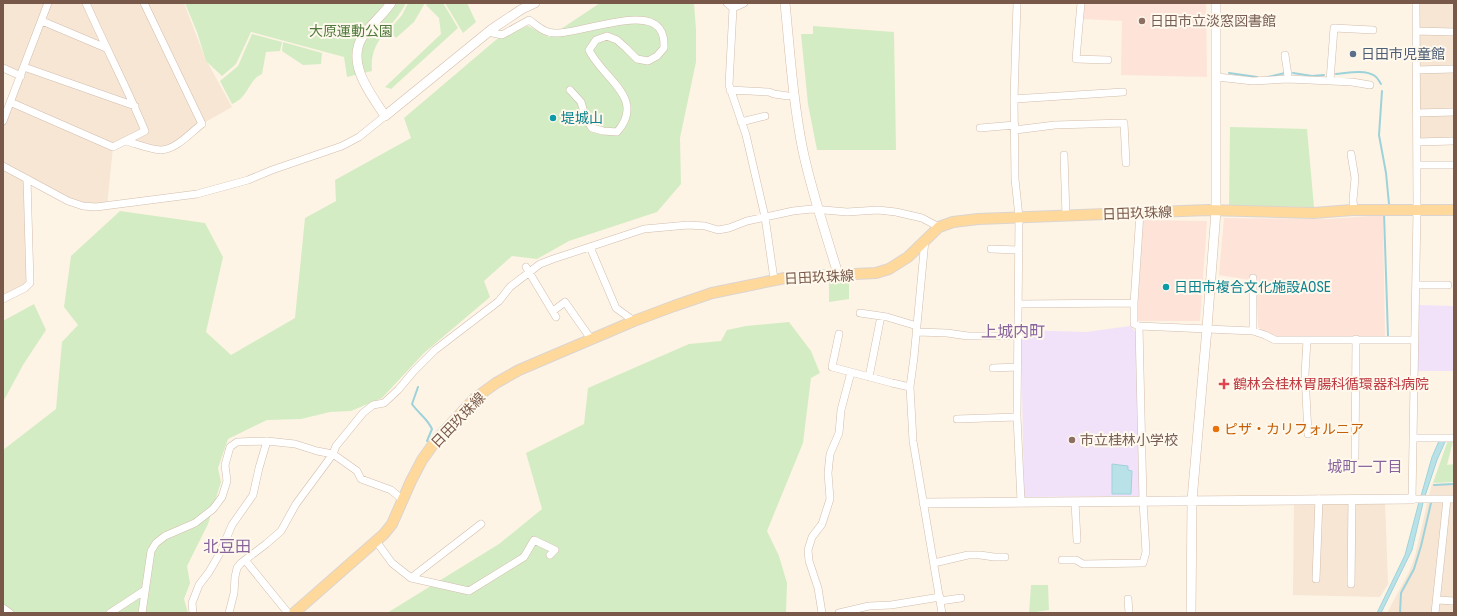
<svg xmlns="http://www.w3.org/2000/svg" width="1457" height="616" font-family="'Roboto Condensed','Noto Sans JP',sans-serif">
<rect width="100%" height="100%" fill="#fdf4e5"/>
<path fill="#f6e6d3" d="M3,3H184L205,58L232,107L202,124L175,145L159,150L126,141L113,147L107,206L68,201L27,179L30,283L3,300V121L21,76L3,68Z
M1419,3H1454V139H1420Z
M1454,483V498L1428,499L1432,484Z
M1428,500H1454V613H1387L1410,570L1415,556Z
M1294,501H1385L1388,584L1380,597L1293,595Z"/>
<path fill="#fee3d9" d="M1085,3H1206L1207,77L1121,75L1122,21L1083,19Z
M1383,215L1385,337L1270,336L1258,327L1256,281L1219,275L1224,218L1328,219Z
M1143,220L1207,221L1200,321H1137Z"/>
<path fill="#f1e2fa" d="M1417,305L1454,306V371H1416Z
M1130,326L1137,333L1140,496L1024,497L1021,330L1086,332Z"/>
<path fill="#d4ecc3" d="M185,3H406C393,29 369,39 372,71L347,77L344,57L251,32L236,64L222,76L206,61L197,32Z
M408,3H425L414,22L396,38L389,30L402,15Z
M427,3H443L458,28L391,89L385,87L441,34L439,18L426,5Z
M445,3H467L476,22L463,33Z
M600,3H694L696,30V62L680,138L681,184L657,212L569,241L537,259L512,256L484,281L490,297L424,353L382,398L351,411L330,412L301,419L267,420L228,439L218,468L221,482L208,524L187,566L190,583L184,599L188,613H3V450L56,409L62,342L78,325L64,307L71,256L120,211L205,223L223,257L206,332L231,355L295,318L305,218L336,201L335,180L411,138L404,118L497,39L528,26L549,37Z
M813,26L894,32L896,150H817L808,104L801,34H813Z
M252,34L282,42L280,51L266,52L262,74C248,80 249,97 232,104L220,81L238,66Z
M283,42L322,53L321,64L303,65L282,51Z
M1230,127L1307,129L1314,207L1229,206Z
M829,279H849V299L829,302Z
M34,304L46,330L23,365L3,402V321Z
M789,322L811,351L820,373L811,378L803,443L767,531L779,556L787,583L786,613H387L499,544L542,509L526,453L584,424L588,388L689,344L721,341L727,330L746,326Z
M1448,440L1453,441L1447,465L1454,464V482L1433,483Z
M1031,585H1048L1049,610L1029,613Z"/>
<path fill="#b8e2e8" stroke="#9ed2db" d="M1439,441L1445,442L1437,460L1425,496H1421L1432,457Z
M1112,464L1128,466V470L1132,471L1131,494H1112Z
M1419,502L1423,503L1412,550L1381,613H1377L1405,555Z"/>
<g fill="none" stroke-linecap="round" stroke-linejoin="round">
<path stroke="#9ed2db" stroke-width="2" d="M1229,73L1257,77
M1293,73L1312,76L1324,75
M1336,74C1347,73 1365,69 1375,76C1378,78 1379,81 1381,84
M1268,77L1285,73
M1382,91L1379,135L1386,173L1389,204
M1384,213L1388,336
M418,387L412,404C419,414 427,418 432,429L427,441
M1434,485L1454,484
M1400,613L1401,593L1414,569L1421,546L1431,503"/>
<defs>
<path id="street" d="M727,3L733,8L729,85L746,135L765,217L774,279
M1017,3L1014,99L1015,179L1019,217L1017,417L1021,501
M1081,3L1076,59L1108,60
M1416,3L1417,210L1412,499H1454
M733,8L744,3
M42,21L106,48
M1416,31L1454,32
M488,32L502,35L529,20C538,26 544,33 555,33C579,34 643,7 659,28C664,34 664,41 664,48L657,56L648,61L637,59L626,48L617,40L607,36L596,40L589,50C602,78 647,98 617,132L603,131L592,128L586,119L581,102L570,90
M1285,55C1286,64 1288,71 1288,79
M24,67L135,106
M3,68L21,76
M1416,70L1454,69
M1217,77L1253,81L1288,79L1352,82L1370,85
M1330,81L1334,28L1373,30
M730,90L769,92L774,94L788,96
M1014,99L1123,92
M10,102L113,147L145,131C127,88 105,46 86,3
M1416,113L1454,112
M3,121L48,3
M741,122L765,116
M980,128L1015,125
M1015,130L1055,125L1124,123L1126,163
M126,141C137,144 149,149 160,150C176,150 190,133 202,124L144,3
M1417,142L1454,141
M1351,154L1355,178L1353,200L1354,210
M1064,155L1066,216
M1417,165H1454
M3,166L68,201L83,206L96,207L197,194L248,180L272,170L342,146L359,137L385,116
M1140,213L1134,303V324L1139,326L1253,331L1265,335L1275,340H1415
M925,240L914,357L910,387L913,441L942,613
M590,247L616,308L634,321
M991,249L1019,250
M526,267L556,317
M1416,285H1448
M3,299L25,288L30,283L27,179
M1019,304L1134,303
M553,311L565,302L591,339
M860,313L887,317L917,326
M1253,331V278
M917,332L947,333L968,336H1019
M839,334L832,367L892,383L910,387
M1307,340L1305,374L1308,434
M993,368L1018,367
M869,377L881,316
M957,419L1017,417
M1414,438H1454
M1355,457L1356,339
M1075,502L1077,540
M376,541L392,563L411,578L481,524
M245,560L288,613
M1062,560H1076L1083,564L1143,563L1146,552L1143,501L1139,326
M934,563L968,555H980L994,557H1005
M411,578L469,591L524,557L534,540L555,550L550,555
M1316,579L1319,499
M1351,584L1352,499
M1128,599L1129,613
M1438,600L1454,601
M940,601L961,598
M3,608L10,613
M110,613L145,590
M142,613L151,551L156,543L165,536L195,523L213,509L222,497L227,481L225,465L230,447L237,442L267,441L295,444L317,451L333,454L357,471L361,479L391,490L403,500
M193,613L192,603L199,585L209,572L220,553L232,525L253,495L259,468L267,441
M229,613L234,593L235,577L237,568L241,563L266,544L281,531L296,504L333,454L336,446L363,413L373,405L384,403L398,390L414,371L435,350L499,301L510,287L540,264L553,259L644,229L688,225L705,226L718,230L729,228L747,221L793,211L812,209L847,212L878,210L896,212L922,218L939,227
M822,613L818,588L809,561L808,550L812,537L822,524L830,499L828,473L830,454L839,433L841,410L851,372
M839,613L869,606L891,605L940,597
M1435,613L1447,499"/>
<path id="secondary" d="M391,3C383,15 371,24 363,36C345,63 371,94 385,116L492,29L522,9L535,3
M785,3C790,53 793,102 803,151C812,193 826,234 838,274
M924,503L1412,499
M1191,613L1192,500L1207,328L1216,211V3"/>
<path id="primary" d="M294,613L384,534L392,524L411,481L422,460L437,439L474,399L496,383L519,370L634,321L674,306L712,293L790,277L876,273L889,269L908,257L939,227L953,222L978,219L1208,210L1314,213L1352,210H1454"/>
</defs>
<use href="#street" stroke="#d2bdad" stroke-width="8"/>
<use href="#secondary" stroke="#d5bdab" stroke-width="10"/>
<use href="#primary" stroke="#dcd4d0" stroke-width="12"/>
<use href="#street" stroke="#fff" stroke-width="7"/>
<use href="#secondary" stroke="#fff" stroke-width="9"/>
<use href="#primary" stroke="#ffd99b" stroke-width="10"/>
</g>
<g fill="#8d6e63" stroke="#fff8ed" stroke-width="1.5">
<circle cx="1142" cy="21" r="4"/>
<circle cx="1072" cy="440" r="4"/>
</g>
<circle fill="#5c6f8a" stroke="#fff8ed" stroke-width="1.5" cx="1353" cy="54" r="4"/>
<g fill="#0f9aa8" stroke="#fff8ed" stroke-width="1.5">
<circle cx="553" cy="118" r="4"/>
<circle cx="1166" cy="287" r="4"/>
</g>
<path fill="#e0444e" stroke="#fff8ed" stroke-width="1.5" d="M1222 378h4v4h4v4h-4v4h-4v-4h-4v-4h4z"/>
<circle fill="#e8710a" stroke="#fff8ed" stroke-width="1.5" cx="1216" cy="429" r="4"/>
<g text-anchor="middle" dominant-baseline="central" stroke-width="4" stroke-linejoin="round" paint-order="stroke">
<g font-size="14" fill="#785e54" stroke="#fff8ed" text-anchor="start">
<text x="1150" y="21">日田市立淡窓図書館</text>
<text x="1080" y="440">市立桂林小学校</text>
</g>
<g font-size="14" fill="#4f793d" stroke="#fff8ed">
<text x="351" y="31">大原運動公園</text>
</g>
<g font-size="14" fill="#4e5e75" stroke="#fff8ed" text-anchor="start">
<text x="1361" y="54">日田市児童館</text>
</g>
<g font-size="14" fill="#0d838f" stroke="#fff8ed" text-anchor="start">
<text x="561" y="118">堤城山</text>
<text x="1174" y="287">日田市複合文化施設AOSE</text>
</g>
<g font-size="14" fill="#785949" stroke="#fff8ed">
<text transform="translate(1137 213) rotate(-2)">日田玖珠線</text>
<text transform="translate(819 277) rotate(-3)">日田玖珠線</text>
<text transform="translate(458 420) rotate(-46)">日田玖珠線</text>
</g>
<g font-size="14" fill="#be3a42" stroke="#fff8ed" text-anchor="start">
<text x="1233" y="384">鶴林会桂林胃腸科循環器科病院</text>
</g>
<g font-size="14" fill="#c56008" stroke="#fff8ed" text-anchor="start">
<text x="1224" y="429">ピザ・カリフォルニア</text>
</g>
<g font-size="15" fill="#88649c" stroke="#fff8ed">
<text x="1365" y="467">城町一丁目</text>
</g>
<g font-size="16" fill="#88649c" stroke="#fff8ed">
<text x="1013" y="331">上城内町</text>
<text x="227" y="546">北豆田</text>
</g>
</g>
<rect width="1457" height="616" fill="none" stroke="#785949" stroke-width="8"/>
</svg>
